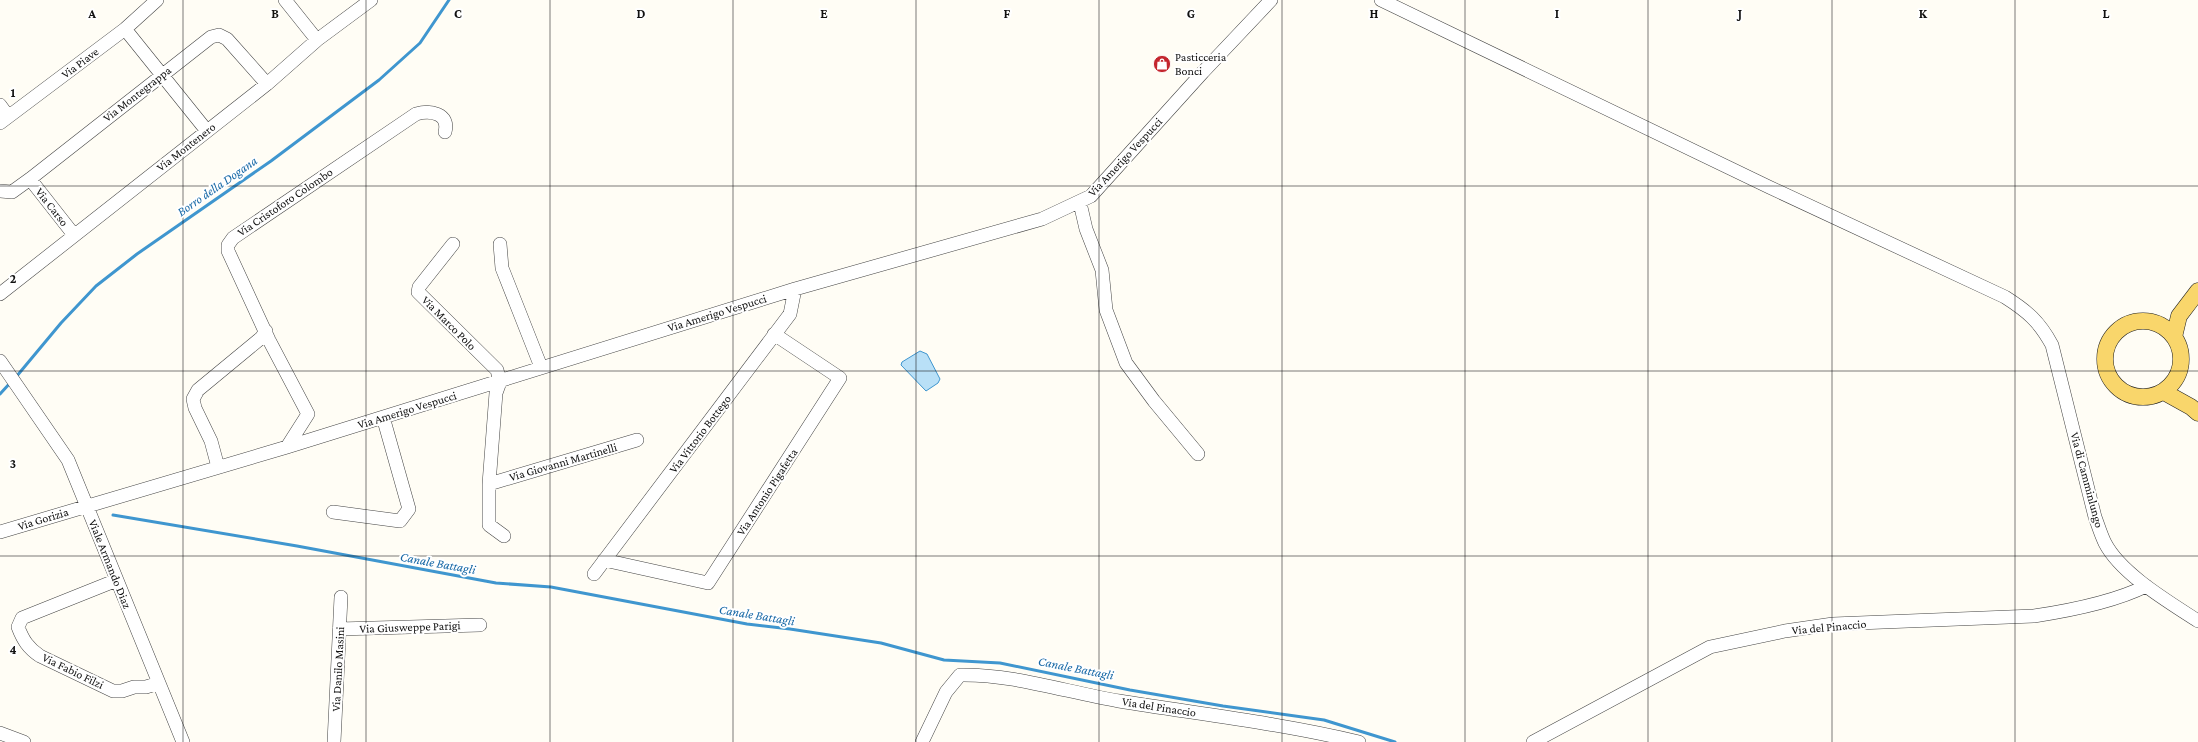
<svg xmlns="http://www.w3.org/2000/svg" width="2198" height="742" font-family="'Crimson Pro',serif">
<rect width="100%" height="100%" fill="#fffdf5"/>
<path fill="#b9e0f7" stroke="#3f96cf" d="M920,351L927,354L940,379L938,383L926,391L901,365L902,362Z"/>
<g fill="none" stroke-linecap="round" stroke-linejoin="round">
<path stroke="#3f96cf" stroke-width="3" d="M16,377L61,323L96,286L137,254L271,161L379,80L420,43L449,0
M0,394L11,382
M113,515L297,546L496,583L551,587L747,624L790,629L881,643L944,660L1000,663L1130,690L1223,706L1324,720L1395,742"/>
<defs>
<path id="minor" d="M285,0L317,40
M1381,0L1769,187L2005,297C2027,311 2039,321 2052,345L2095,517C2098,525 2101,535 2105,543C2121,574 2169,602 2198,621
M125,29L207,131
M0,105L8,116
M0,123L125,29L157,0
M30,179L74,235
M0,191L12,192L30,179L211,37L219,35L227,39L267,84
M1080,203L1086,229L1102,270L1106,310L1126,363L1154,401L1198,454
M453,244L419,287L418,292L497,370L500,382
M500,244L502,268L541,367
M0,294L267,84L317,40L371,0
M0,361L68,460L183,742
M500,382L496,393L489,484V525L504,536
M287,447L308,414L269,340L228,251V245L233,238L416,114C430,110 450,113 445,132
M218,467L211,441L195,408L193,399L198,390L261,338L266,331
M489,484L637,440
M333,512L400,521L409,509L383,417
M0,532L287,447L795,289L1042,219L1091,196L1203,72L1271,0
M604,560L708,583L840,378L774,334
M594,574L790,314L795,289
M117,580L22,618L18,627C23,640 28,648 40,656L113,691H122L134,687H146L159,683
M339,629L480,625
M0,733L24,742
M334,742L341,597
M922,742L946,692L960,675C1013,674 1066,692 1119,701C1199,714 1280,723 1359,742
M1533,742L1710,647L1785,631L1833,624L2034,616C2067,611 2116,601 2146,586"/>
<path id="major" d="M2105 359a38 38 0 1 1 76 0a38 38 0 1 1-76 0Z
M2174,337L2179,316L2198,291
M2164,392L2191,407L2198,413"/>
</defs>
<use href="#minor" stroke="#444" stroke-width="14"/>
<use href="#major" stroke="#222" stroke-width="17"/>
<use href="#minor" stroke="#fff" stroke-width="13"/>
<use href="#major" stroke="#f9d66b" stroke-width="16"/>
</g>
<path fill="none" stroke="#111" stroke-width="1" stroke-opacity="0.55" d="M183,0V742M366,0V742M550,0V742M733,0V742M916,0V742M1099,0V742M1282,0V742M1465,0V742M1648,0V742M1832,0V742M2015,0V742M0,186H2198M0,371H2198M0,556H2198"/>
<defs>
<symbol id="shop-disc" viewBox="-11 -11 22 22"><circle r="9.5" fill="#c4262e" stroke="#fff"/><path d="M-5-2.5h2.3a2.7 3.5 0 0 1 5.4 0H5L5.5 6h-11ZM-1.5-2.5h3a1.5 2.3 0 0 0-3 0Z" fill="#fff"/></symbol>
</defs>
<g fill-rule="evenodd">
<use href="#shop-disc" x="1152" y="54" width="20" height="20"/>
</g>
<g text-anchor="middle" dominant-baseline="central" stroke-width="4" stroke-linejoin="round" paint-order="stroke">
<g font-size="12" fill="#111" stroke="#fff" text-anchor="start">
<text x="1175" y="57">Pasticceria<tspan x="1175" dy="14">Bonci</tspan></text>
</g>
<g font-size="12" fill="#111" stroke="#fff">
<text transform="translate(80 63) rotate(-37)">Via Piave</text>
<text transform="translate(137 94) rotate(-38)">Via Montegrappa</text>
<text transform="translate(186 147) rotate(-38)">Via Montenero</text>
<text transform="translate(1125 157) rotate(-47)">Via Amerigo Vespucci</text>
<text transform="translate(285 202) rotate(-34)">Via Cristoforo Colombo</text>
<text transform="translate(52 207) rotate(52)">Via Carso</text>
<text transform="translate(717 313) rotate(-17)">Via Amerigo Vespucci</text>
<text transform="translate(449 323) rotate(45)">Via Marco Polo</text>
<text transform="translate(407 410) rotate(-17)">Via Amerigo Vespucci</text>
<text transform="translate(700 434) rotate(-53)">Via Vittorio Bottego</text>
<text transform="translate(563 462) rotate(-16)">Via Giovanni Martinelli</text>
<text transform="translate(2087 480) rotate(75)">Via di Camminlungo</text>
<text transform="translate(767 492) rotate(-57)">Via Antonio Pigafetta</text>
<text transform="translate(43 519) rotate(-17)">Via Gorizia</text>
<text transform="translate(110 564) rotate(68)">Viale Armando Diaz</text>
<text transform="translate(410 627) rotate(-2)">Via Giusweppe Parigi</text>
<text transform="translate(1829 627) rotate(-5)">Via del Pinaccio</text>
<text transform="translate(338 669) rotate(-87)">Via Danilo Masini</text>
<text transform="translate(73 671) rotate(26)">Via Fabio Filzi</text>
<text transform="translate(1159 707) rotate(9)">Via del Pinaccio</text>
</g>
<g font-size="13" font-style="italic" fill="#1768a6" stroke="#fff">
<text transform="translate(217 186) rotate(-35)">Borro della Dogana</text>
<text transform="translate(438 563) rotate(10)">Canale Battagli</text>
<text transform="translate(757 615) rotate(9)">Canale Battagli</text>
<text transform="translate(1076 668) rotate(11)">Canale Battagli</text>
</g>
</g>
<g font-size="13" text-anchor="middle" font-weight="bold" fill="#111" stroke="#fff" stroke-width="4" stroke-linejoin="round" paint-order="stroke">
<text x="92" y="18">A</text>
<text x="275" y="18">B</text>
<text x="458" y="18">C</text>
<text x="641" y="18">D</text>
<text x="824" y="18">E</text>
<text x="1007" y="18">F</text>
<text x="1191" y="18">G</text>
<text x="1374" y="18">H</text>
<text x="1557" y="18">I</text>
<text x="1740" y="18">J</text>
<text x="1923" y="18">K</text>
<text x="2106" y="18">L</text>
<text x="13" y="97">1</text>
<text x="13" y="283">2</text>
<text x="13" y="468">3</text>
<text x="13" y="654">4</text>
</g>
</svg>
